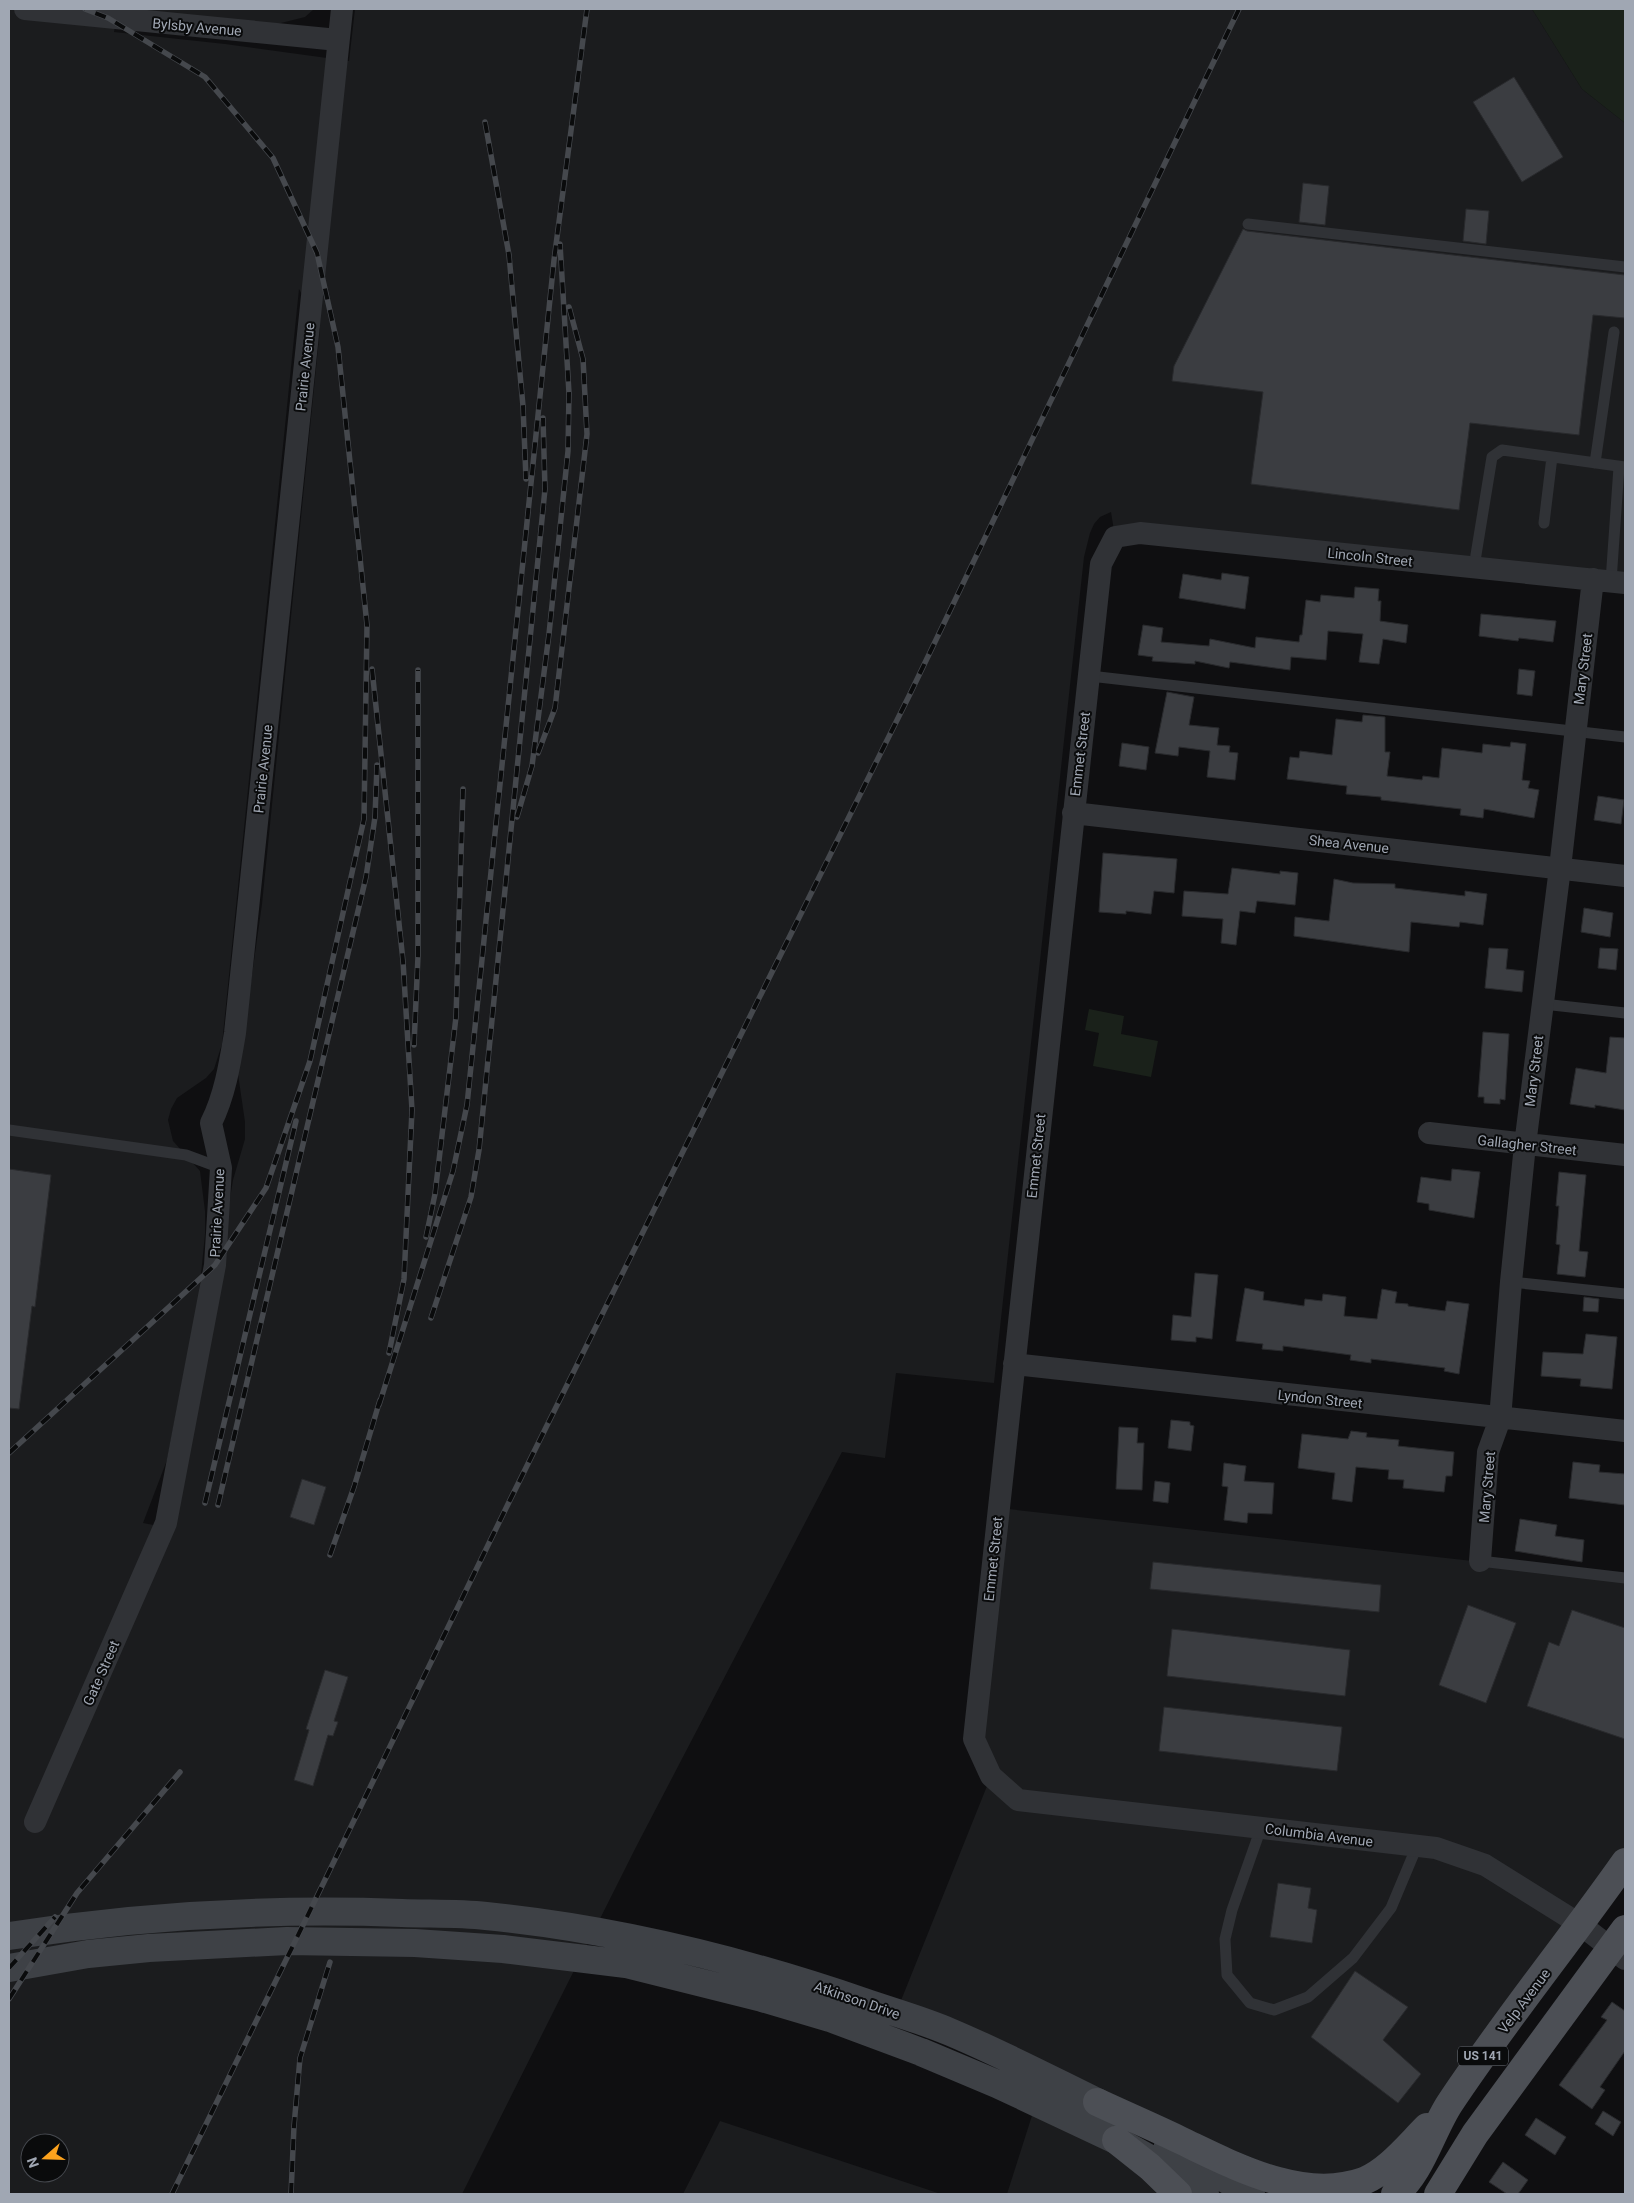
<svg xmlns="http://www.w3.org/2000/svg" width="1634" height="2203" font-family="Roboto,sans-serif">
<rect width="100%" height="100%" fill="#0f0f11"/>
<path fill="#1b1c1e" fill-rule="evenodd" d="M9,9H314L305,17L277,24L118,11L114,32L225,44L349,61L355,9H1532L1582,89L1625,123V583L1115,537L1111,512L1100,517L1094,524L1090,533L1084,557L994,1383L896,1373L885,1458L842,1452L636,1847L462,2194H9ZM299,289L320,329L262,904L238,1074L245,1122V1139L233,1180L191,1445L175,1529L143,1523L167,1460L199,1295L205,1234V1211L200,1171L173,1141L168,1120L171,1109L177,1098L206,1078L214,1069L222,1044ZM30,2143H60V2173H30Z
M999,1508L1625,1578V1862L1449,2105L1332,2190L896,2013L991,1776L974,1739Z
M1036,2103L1177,2194H1007Z
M720,2121L941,2194H683Z"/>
<path fill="#1a211a" d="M1532,9H1625V123L1582,89Z
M1089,1009L1124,1016L1121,1034L1158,1041L1151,1077L1093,1066L1099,1033L1085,1030Z"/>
<path fill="#3b3d41" stroke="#292a2d" d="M1514,77L1563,157L1522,182L1473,102Z
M1303,183L1329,186L1325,225L1299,222Z
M1466,209L1489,211L1486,244L1463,241Z
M1243,229L1247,231L1625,275V318L1593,315L1579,435L1470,423L1459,510L1251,484L1263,392L1172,381L1174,366Z
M1222,573L1249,577L1245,609L1179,598L1183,574L1221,580Z
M1355,587L1379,589L1378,601H1381L1380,621L1408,625L1406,643L1383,639L1379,664L1359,662L1363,634L1328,631L1326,660L1291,657L1290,670L1230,662L1229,668L1195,661V664L1152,661L1153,657L1138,655L1143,625L1163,628L1161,642L1209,646L1210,639L1255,648L1256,637L1299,642L1300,635H1302L1306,600L1320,602L1321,595L1354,598Z
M1481,614L1556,621L1553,642L1519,638L1518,641L1479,636Z
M1519,669L1535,671L1532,696L1517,694Z
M1167,692L1194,697L1189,725L1219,728L1217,745L1230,746L1229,752L1238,753L1235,780L1207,777L1210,751L1179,747L1178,756L1155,753Z
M1363,715L1385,717V752H1390L1387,776L1422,780L1423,776L1439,778L1442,748L1482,753L1483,744L1510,747L1511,742L1526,744L1522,780L1530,781L1528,788L1539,790L1534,818L1484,809L1483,818L1460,815L1461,809L1381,800V797L1346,794L1347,786L1287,779L1290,757L1299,758L1300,751L1332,755L1336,719L1362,722Z
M1122,743L1149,747L1146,770L1119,766Z
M1598,796L1624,800L1621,824L1594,820Z
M1103,853L1177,859L1174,893L1154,891L1151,914L1126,911V914L1099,912Z
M1232,868L1280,874V871L1298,873L1295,905L1257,901L1255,913L1240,911L1236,945L1221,943L1223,919L1182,916L1184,891L1228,894Z
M1334,879L1353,883L1395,884V888L1465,896V891L1487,894L1483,925L1460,922L1459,927L1411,922L1409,952L1294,936L1295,917L1329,921Z
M1584,908L1613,913L1610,937L1581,932Z
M1489,948L1508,949L1506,969L1524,971L1522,992L1485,988Z
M1600,948L1618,949L1616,970L1598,968Z
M1483,1032L1509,1034L1505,1100L1500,1099V1104L1484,1103V1097H1478Z
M1610,1037L1625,1038V1110L1595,1105V1108L1570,1104L1576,1068L1606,1073Z
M9,1169L51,1175L35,1307L32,1306L19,1409L9,1408Z
M1452,1169L1480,1172L1474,1218L1429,1210V1204L1417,1202L1421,1177L1451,1181Z
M1559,1172L1586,1175L1579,1251L1588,1252L1585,1277L1557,1274L1560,1245L1556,1244L1559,1206H1556Z
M1195,1273L1218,1275L1212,1339L1196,1337V1342L1171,1340L1173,1315L1191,1317Z
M1245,1288L1264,1292L1263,1300L1304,1306L1305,1299L1322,1301L1323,1294L1346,1297L1344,1316L1377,1319L1382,1289L1397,1292L1395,1303L1408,1304V1306L1445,1311L1447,1301L1469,1304L1459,1374L1444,1371L1445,1368L1371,1359V1363L1350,1360L1351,1355L1283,1346V1351L1262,1349L1263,1344L1236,1341Z
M1584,1297L1599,1299L1598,1312L1583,1311Z
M1586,1334L1617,1337L1612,1389L1580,1386L1581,1379L1541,1376L1543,1352L1583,1354Z
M1171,1420L1190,1422V1425L1194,1426L1191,1451L1168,1448Z
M1119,1427L1138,1428L1137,1443H1144L1142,1490L1116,1489Z
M1351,1431L1367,1433L1366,1437L1399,1440L1398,1446L1454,1452L1452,1476H1446L1444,1492L1403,1488L1404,1480L1388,1479L1389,1470L1356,1467L1352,1502L1332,1499L1335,1473L1298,1468L1302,1434L1348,1439Z
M1573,1462L1600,1465L1599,1472L1625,1474V1505L1569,1498Z
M1224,1463L1246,1466L1244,1481L1274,1483L1272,1514L1248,1513L1247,1523L1224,1520L1228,1487L1222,1486Z
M302,1479L326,1487L314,1525L290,1517Z
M1155,1481L1170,1483L1168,1503L1153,1501Z
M1520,1519L1557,1525L1555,1536L1584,1540L1582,1562L1515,1551Z
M1153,1562L1381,1585L1379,1612L1150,1589Z
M1468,1605L1516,1623L1486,1703L1439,1685Z
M1572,1610L1625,1628V1739L1527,1706L1549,1642L1559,1646Z
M1172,1629L1350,1650L1345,1696L1167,1676Z
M325,1670L348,1677L334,1721L338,1722L333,1736L328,1735L313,1786L294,1780L309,1730L306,1729Z
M1164,1707L1342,1727L1337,1771L1159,1751Z
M1278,1883L1311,1888L1308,1908L1317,1910L1312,1943L1270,1937Z
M1355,1971L1408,2007L1383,2040L1421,2074L1398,2103L1311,2037Z
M1612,2002L1625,2011V2051L1600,2087L1605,2090L1592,2109L1559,2085L1607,2020L1601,2017Z
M1603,2111L1621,2122L1613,2136L1595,2124Z
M1536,2118L1566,2137L1555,2155L1525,2135Z
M1503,2162L1528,2180L1518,2194H1507L1489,2182Z"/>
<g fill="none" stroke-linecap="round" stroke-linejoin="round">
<path stroke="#303236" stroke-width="11" d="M1248,224L1625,267
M1595,463L1614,332
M1544,523L1552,457
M1474,567L1492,457L1502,450L1625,467
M1611,581L1619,467
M1090,676L1625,737
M1543,1004L1625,1013
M9,1130L186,1155L221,1168
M1511,1282L1625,1294
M1480,1561L1625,1578
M1261,1828L1232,1910L1225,1939L1227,1975L1250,2003L1274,2010L1308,1997L1353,1958L1391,1908L1417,1846"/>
<path stroke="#303236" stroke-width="22" d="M25,9L338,40
M1625,583L1140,533L1115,537L1101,564L974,1739L991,1776L1018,1800L1436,1848L1485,1865L1581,1925L1625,1959
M1073,813L1625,876
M1429,1133L1625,1155
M1014,1364L1625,1431
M1480,1561L1488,1452L1500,1419L1511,1282L1525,1145L1560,868L1593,579
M35,1822L166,1523L215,1265L221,1168L211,1123C225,1095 230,1063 235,1033L342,9"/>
<path stroke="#3e4146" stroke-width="28" d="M9,1936C138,1916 271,1908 402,1913C430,1914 459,1913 486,1916C616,1929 742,1960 864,2002C893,2012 922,2020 950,2032C1000,2053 1048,2078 1097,2102L1118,2115
M9,1968L88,1954L149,1948L287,1941L415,1943L503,1949L626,1964L762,1998L830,2018L921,2052L997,2084L1116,2140L1159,2164L1205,2194
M1168,2145L1251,2194"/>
<path stroke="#4c4f55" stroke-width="28" d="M1097,2102C1125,2115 1153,2127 1180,2140C1235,2166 1302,2203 1364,2181C1389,2170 1407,2147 1427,2127
M1116,2140L1150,2167L1178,2194
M1395,2194C1421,2174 1432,2130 1450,2103C1505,2020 1568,1943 1625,1862
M1438,2194L1475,2134L1625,1929"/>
<defs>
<path id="rail" d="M485,122L509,255L523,406L526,479
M372,669L403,961L412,1110L404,1279L389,1353
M538,753L555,708L587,434L583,359L569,307
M517,817L532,766L549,634L568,451L569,393L560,244
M414,1045L418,956V670
M426,1237L435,1194L456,1017L463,789
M431,1318L471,1197L479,1150L545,489L543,418
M379,1405L453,1171L467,1105L554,260L587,9
M9,1453L215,1265L266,1188L310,1061L364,819L367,625L338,347L317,253L273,158L205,77L108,18L85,9
M205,1503L296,1121
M218,1505L366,877L375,817L377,765
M330,1555L354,1487L380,1400
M9,1968L55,1917
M9,1999L77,1893L180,1772
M172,2194L510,1500L909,696L1239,9
M291,2194L294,2126L300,2058L330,1962"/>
</defs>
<use href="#rail" stroke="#45484d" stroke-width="5.5"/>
<use href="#rail" stroke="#0a0b0c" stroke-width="4" stroke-dasharray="11" stroke-linecap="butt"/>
</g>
<g text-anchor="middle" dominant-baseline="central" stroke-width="4" stroke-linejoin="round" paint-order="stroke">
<rect fill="#0a0b0c" stroke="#737881" stroke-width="1" x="1458" y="2046.5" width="50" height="19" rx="4"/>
<g font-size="12" font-weight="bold" fill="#a0a7b3">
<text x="1483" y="2056">US 141</text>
</g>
<g font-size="14" fill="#a0a7b3" stroke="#0a0b0c">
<text transform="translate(197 27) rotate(5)">Bylsby Avenue</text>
<text transform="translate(305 367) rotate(-84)">Prairie Avenue</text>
<text transform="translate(1370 557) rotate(6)">Lincoln Street</text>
<text transform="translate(1583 669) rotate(-83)">Mary Street</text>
<text transform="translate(1080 754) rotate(-83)">Emmet Street</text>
<text transform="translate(263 769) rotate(-84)">Prairie Avenue</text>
<text transform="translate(1349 844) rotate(6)">Shea Avenue</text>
<text transform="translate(1534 1071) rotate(-83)">Mary Street</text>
<text transform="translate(1527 1145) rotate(6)">Gallagher Street</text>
<text transform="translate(1036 1156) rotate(-84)">Emmet Street</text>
<text transform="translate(217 1213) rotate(-87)">Prairie Avenue</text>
<text transform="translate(1320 1399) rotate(6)">Lyndon Street</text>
<text transform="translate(1487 1487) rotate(-85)">Mary Street</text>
<text transform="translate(993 1559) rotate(-84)">Emmet Street</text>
<text transform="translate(101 1673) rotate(-66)">Gate Street</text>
<text transform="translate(1319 1835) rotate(7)">Columbia Avenue</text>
<text transform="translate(857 2000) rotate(19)">Atkinson Drive</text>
<text transform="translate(1524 2001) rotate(-53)">Velp Avenue</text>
</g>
</g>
<rect width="1634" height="2203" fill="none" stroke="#a0a7b3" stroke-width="20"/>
<g transform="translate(45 2158) rotate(250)"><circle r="24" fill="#0a0b0c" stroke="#46494f"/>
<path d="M0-4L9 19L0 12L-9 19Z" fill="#fca21d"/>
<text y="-8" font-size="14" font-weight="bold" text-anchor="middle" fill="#a0a7b3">N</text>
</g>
</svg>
